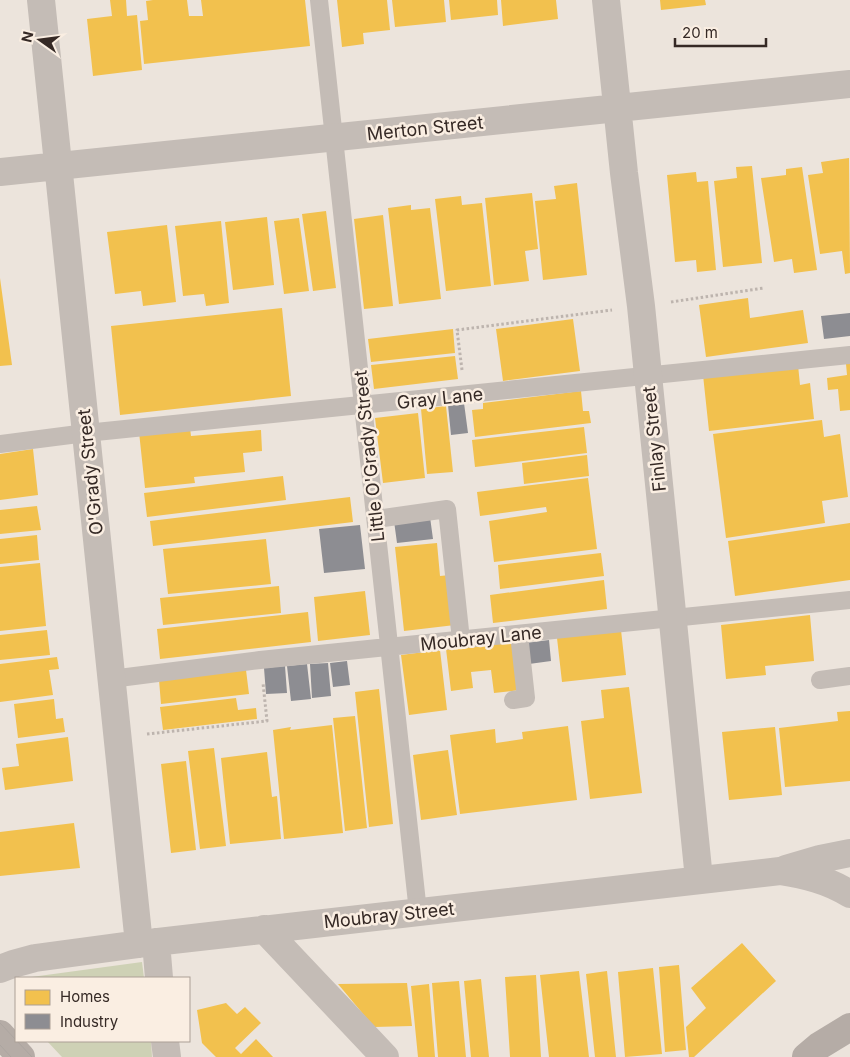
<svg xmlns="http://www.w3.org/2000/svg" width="850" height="1057" font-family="Inter,sans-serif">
<rect width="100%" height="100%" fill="#ece4dc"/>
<path fill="#ced1b5" d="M142,962L144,978H24Z
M47,1041H151L152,1057H62Z"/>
<path fill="#f2c14e" d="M110,0H126L127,16L137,15L142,70L93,76L87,19L112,16Z
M153,0H187L189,16H203L201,0H305L310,46L144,64L140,21L148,20L146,1Z
M337,0H387L390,30L363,33L364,44L342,47Z
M392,0H444L446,22L395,27Z
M449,0H497L498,15L451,20Z
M501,0H556L558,19L503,26Z
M660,0H705L706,5L661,10Z
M849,158L850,273L845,274L842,251L820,254L808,175L823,173L821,162Z
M752,166L762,263L723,267L714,181L737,178L736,167Z
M802,167L817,270L794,273L792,259L774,262L761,178L786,175V169Z
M696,172L697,182L708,181L716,270L697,272L696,260L675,262L667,175Z
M577,183L587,275L543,280L535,201L556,199L554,186Z
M532,193L538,249L525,251L529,281L494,285L485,198Z
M461,196L462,205L482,203L491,286L446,291L435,199Z
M411,205V210L430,208L441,299L399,304L388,208Z
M326,211L336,288L313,291L302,214Z
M383,215L393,306L364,309L354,219Z
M267,217L274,285L233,290L225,222Z
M299,218L309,291L284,294L274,221Z
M221,221L229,303L206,306L204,294L183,296L175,226Z
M167,225L176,302L143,306L141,291L115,294L107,232Z
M0,278L12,365L0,366Z
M748,298L750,318L803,310L808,343L706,357L699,305Z
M282,308L291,396L120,415L111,326Z
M573,319L580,371L503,381L496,329Z
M453,329L455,353L371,362L368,339Z
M455,356L458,379L374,389L371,365Z
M846,364H850V410L840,411L838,389L828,390L827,378L847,375Z
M798,365L800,385L810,383L814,419L709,431L703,375Z
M581,391L583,411H589L591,423L475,437L472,410L483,409V403Z
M446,406L453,472L427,474L421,409Z
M418,413L425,478L383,483L375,418Z
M822,420L824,437L840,434L848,497L822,501L825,523L726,538L713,434Z
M584,427L587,453L475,467L472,440Z
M190,428L191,436L261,430L262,451L243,453L245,472L194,477L195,483L145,488L139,432Z
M33,449L38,495L0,500V454Z
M587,455L589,476L524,484L522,463Z
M283,476L286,500L147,517L144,493Z
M588,478L597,549L494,562L489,521L547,512L546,507L480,516L477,492Z
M350,497L353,522L153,546L150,521Z
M37,506L41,530L0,534V510Z
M850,523V580L735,596L728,541Z
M37,535L39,560L0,564V539Z
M266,539L271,584L168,594L163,549Z
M437,543L440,576L450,575L455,625L404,631L395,547Z
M601,553L604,576L500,589L498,565Z
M40,563L46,626L0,631V567Z
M604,580L607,609L493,623L490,595Z
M279,586L281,613L163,625L160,598Z
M365,591L370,635L318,641L314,597Z
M308,612L311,642L160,659L157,629Z
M810,615L814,661L765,666L766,675L726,679L721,625Z
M47,630L50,655L0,660V635Z
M621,630L626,675L562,682L557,638Z
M514,640L520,690L494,693L491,670L471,672L473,688L451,691L446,649Z
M440,650L447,710L409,715L401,655Z
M57,657L59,669L49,670L53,695L0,702V664Z
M246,670L249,694L161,704L159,680Z
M629,687L642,793L590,799L581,721L604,718L601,690Z
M379,689L393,824L369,827L355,692Z
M236,698L238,710L256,708L257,719L163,730L160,707Z
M54,699L56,719L63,718L65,732L18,738L14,704Z
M850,711V781L785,787L779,728L838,721L837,712Z
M355,716L367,828L345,831L333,718Z
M332,725L343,833L284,839L273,730L291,727L290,730Z
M568,726L577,800L460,814L450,735L495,729L496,743L523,739L522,732Z
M775,727L782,795L729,800L722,732Z
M68,737L73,781L5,790L2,768L19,766L16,744Z
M214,748L226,846L200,849L188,751Z
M448,750L457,815L421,820L413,755Z
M267,752L272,797L277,796L281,839L230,844L221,758Z
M186,761L196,850L171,853L161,764Z
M74,823L80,868L0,876V832Z
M742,943L776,981L694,1057H689L686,1027L706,1008L691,988Z
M679,965L686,1050L665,1052L659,967Z
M653,968L662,1054L625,1057L618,972Z
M579,971L589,1057H549L540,975Z
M607,971L616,1057H595L586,974Z
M536,975L541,1057H510L505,977Z
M481,979L489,1057H471L464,981Z
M459,981L466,1057H438L432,983Z
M407,983L412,1026L374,1027L338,984Z
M429,984L435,1057H418L411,986Z
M226,1003L237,1014L245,1007L261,1023L235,1048L241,1054L256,1039L273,1057H216L202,1043L197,1010Z"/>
<path fill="#8d8d92" d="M850,313V336L824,339L821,316Z
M464,403L468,433L451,435L448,405Z
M430,517L433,539L397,543L394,521Z
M360,525L365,569L324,573L319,529Z
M549,640L551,661L529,664L526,643Z
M347,661L350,685L333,687L330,663Z
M328,663L331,696L312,698L310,664Z
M307,664L311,699L291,701L287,666Z
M285,666L287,693L266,694L264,668Z"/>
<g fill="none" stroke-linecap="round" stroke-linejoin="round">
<path stroke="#bdb4ae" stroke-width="3" stroke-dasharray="2.5 2.5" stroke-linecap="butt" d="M671,302L764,288
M462,370L457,330L612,310
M147,734L267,721L263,683"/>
<path stroke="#c4bcb6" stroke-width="18" d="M319,0L418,912
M0,444L86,433L850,355
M376,519L447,509L461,640
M111,679L260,660L850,600
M820,680L850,676
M513,700L526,698L519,634"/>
<path stroke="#c4bcb6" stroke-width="28" d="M41,0L139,944
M606,0L624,173L641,306L699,879
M0,172L850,84
M786,869L820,859L850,853
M264,929L385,1057
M156,942L159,978
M0,969L13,964L35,958L139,944L780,871C805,875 828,880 850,894
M165,1041L167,1057"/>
<path stroke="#b5aca6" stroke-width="28" d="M0,1034L21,1057
M806,1057L819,1046L850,1027"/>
<path stroke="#aca5a0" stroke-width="1" d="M0,1023L16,1040
M17,1041L32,1057
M0,1045L11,1057"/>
</g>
<g text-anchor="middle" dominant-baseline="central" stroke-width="5" stroke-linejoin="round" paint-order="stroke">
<g font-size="18" fill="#352925" stroke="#faeee2">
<text transform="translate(425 128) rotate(-6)">Merton Street</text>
<text transform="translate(440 398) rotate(-6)">Gray Lane</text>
<text transform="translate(654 439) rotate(-96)">Finlay Street</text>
<text transform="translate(369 456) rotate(-96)">Little O'Grady Street</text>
<text transform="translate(90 472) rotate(-96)">O'Grady Street</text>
<text transform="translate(481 638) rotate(-6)">Moubray Lane</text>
<text transform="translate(389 915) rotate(-6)">Moubray Street</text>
</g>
</g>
<rect x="15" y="977" width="175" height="65" fill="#faeee2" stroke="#ab9f96"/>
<rect x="25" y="990" width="25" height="15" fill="#f2c14e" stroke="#ab9f96"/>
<text x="60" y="1002" font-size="15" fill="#352925">Homes</text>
<rect x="25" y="1014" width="25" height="15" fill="#8d8d92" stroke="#ab9f96"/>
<text x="60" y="1027" font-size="15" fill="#352925">Industry</text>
<g transform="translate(40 40) rotate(284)" stroke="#faeee2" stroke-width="4" paint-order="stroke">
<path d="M0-4L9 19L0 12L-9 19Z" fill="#352925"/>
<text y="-8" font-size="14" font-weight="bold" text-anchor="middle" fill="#352925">N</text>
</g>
<path d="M675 38v8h91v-8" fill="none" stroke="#352925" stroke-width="2.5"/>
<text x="682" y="38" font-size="15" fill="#352925" stroke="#faeee2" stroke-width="4" paint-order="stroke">20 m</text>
</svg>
